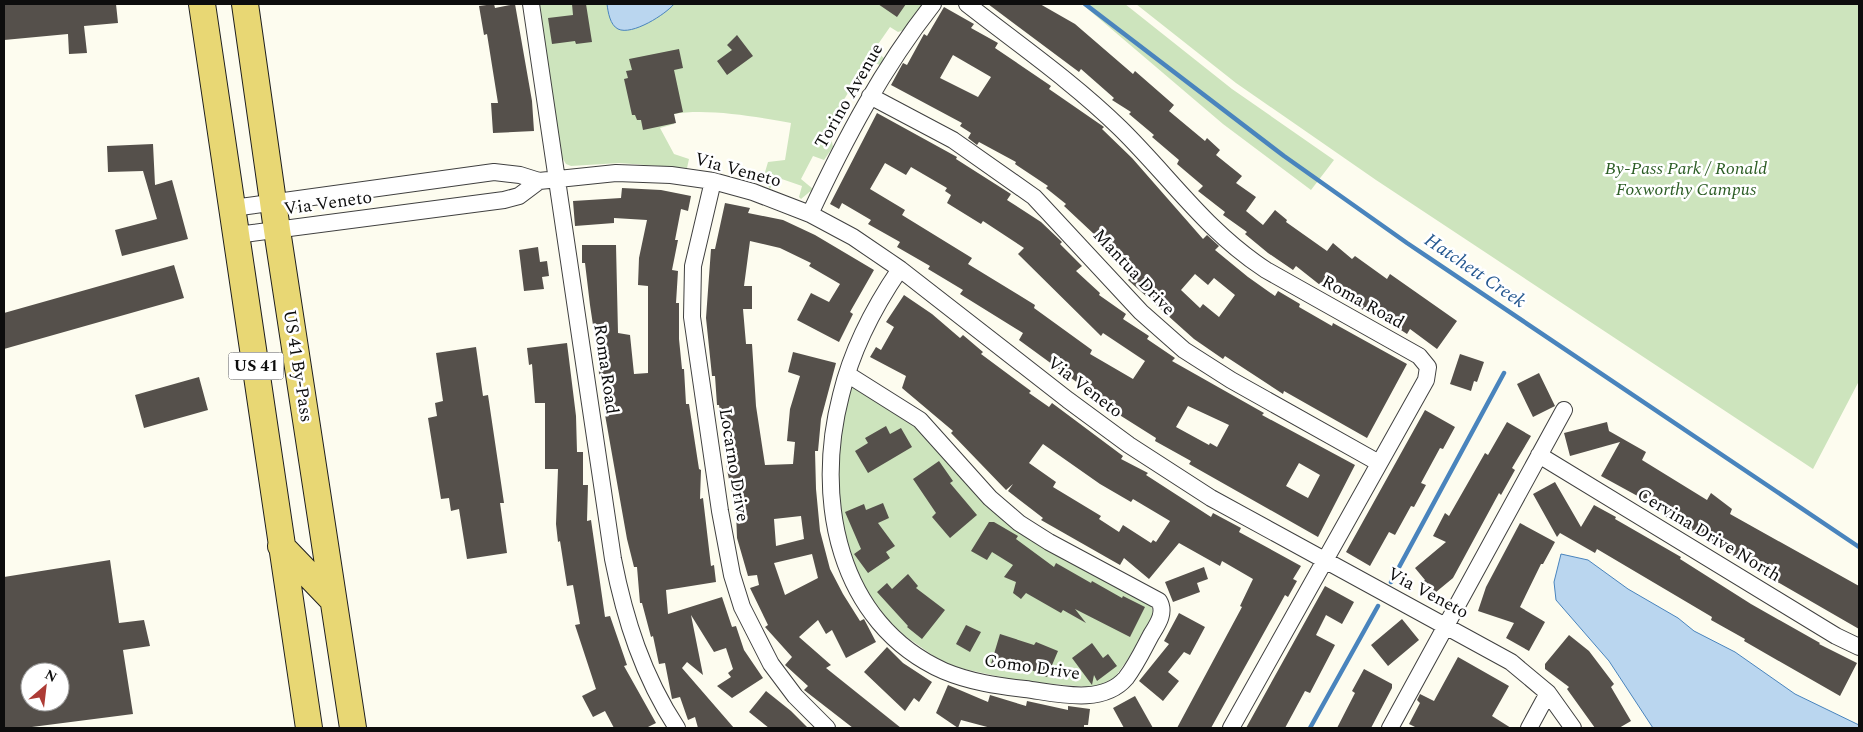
<svg xmlns="http://www.w3.org/2000/svg" width="1863" height="732" font-family="Spectral,serif">
<rect width="100%" height="100%" fill="#fdfcef"/>
<path fill="#cde4bd" d="M538,4H923L904,30L898,32L890,27L874,50L884,58L880,65L867,60L823,136L832,142L833,147L824,160L813,156L801,179L813,189L801,199L799,197L802,186L776,177L770,189L763,179L768,162L785,160L791,123C758,117 707,108 674,114V124L660,128L674,154L689,159L687,168L619,163L571,166L566,164L560,154Z
M1082,4H1125L1232,89L1334,160L1311,190L1223,124Z
M1136,4H1859V381L1813,469L1376,180L1236,83Z
M850,387H853L909,419L961,474L1151,605L1153,614L1151,618L1128,659L1115,677L1101,685L1088,687L1019,681L955,667L938,659L905,636L886,619L864,589L844,540L837,470L839,438Z"/>
<path fill="#bad6ef" stroke="#4984bd" d="M607,4H674C666,14 632,36 618,29C610,25 608,12 607,4Z
M1561,554L1588,560L1628,589L1678,618L1694,631L1735,652L1795,694L1859,725V728H1653L1609,661L1556,600L1554,582Z"/>
<g fill="none" stroke-linecap="round" stroke-linejoin="round">
<path stroke="#4984bd" stroke-width="4.5" d="M1085,4L1284,156L1407,243L1859,547
M1391,582L1504,373
M1310,728L1378,606"/>
</g>
<path fill="#55504b" fill-rule="evenodd" d="M4,4H116L118,23L84,26L87,53L69,54L68,34L4,40Z
M494,4L495,8L515,4L532,101L534,131L493,133L491,103H498L487,34L484,35L479,6Z
M572,4H586L592,42L576,44L575,41L552,44L548,18L573,15Z
M878,4H906L897,17Z
M988,4H1040L1075,24L1133,74L1135,71L1174,105L1169,111L1205,141L1207,138L1220,150L1216,155L1242,176L1236,183L1256,197L1246,211L1263,225L1275,210L1287,220L1286,222L1327,251L1333,243L1352,259L1355,256L1387,279L1390,274L1457,321L1437,349L1410,329L1407,334L1381,317L1379,319L1351,303L1322,282L1320,285L1296,266L1293,270L1268,253L1245,234L1247,232L1223,215L1225,212L1198,191L1203,186L1177,164L1179,160L1152,137L1154,135L1129,114L1131,112L1112,100L1114,98L1081,69L1079,72Z
M944,7L974,24L971,28L998,43L995,48L1051,86L1049,89L1104,127L1102,129L1132,158L1203,239L1207,235L1219,246L1215,250L1248,277L1275,296L1278,291L1300,304L1299,307L1332,326L1333,323L1407,364L1367,438L1284,391L1283,394L1225,356L1223,359L1194,339L1128,280L1130,278L1107,253L1111,250L1064,206L1066,204L1046,188L1048,186L1015,164L1016,162L979,142L977,145L968,138L971,133L960,126L962,123L891,85L903,63L907,65L924,34L927,36ZM953,55L991,77L978,97L940,78ZM1195,274L1208,285L1214,278L1235,295L1219,317L1203,304L1200,308L1181,290Z
M737,35L753,56L727,75L717,61L732,50L727,45Z
M679,49L683,68L674,70L683,112L674,114L676,123L643,130L641,120H637L635,115H632L624,79L628,78L626,71L632,70L629,59Z
M877,113L957,157L956,159L1011,194L1007,200L1041,222L1062,242L1060,244L1082,266L1076,271L1100,293L1099,295L1126,314L1123,319L1149,336L1147,339L1175,358L1172,361L1264,413L1262,415L1355,465L1318,537L1189,464L1191,461L1155,441L1156,438L1091,397L1093,394L1019,340L1023,333L960,294L963,290L928,269L930,266L897,247L900,242L868,224L871,220L842,203L839,209L830,204ZM885,163L906,175L911,167L947,188L945,191L951,195L947,203L981,224L983,221L1024,248L1018,254L1101,336L1103,333L1145,361L1133,379L1090,354L1092,350L1034,308L1035,305L968,264L972,258L902,215L905,210L870,189ZM1188,406L1229,425L1217,447L1210,443L1209,445L1176,427ZM1299,463L1320,475L1308,498L1286,486Z
M153,144L155,185L172,180L188,239L122,256L115,230L157,219L143,171L108,172L107,146Z
M622,188L661,190L691,196L688,211L681,209L675,240H678L672,270L678,271L676,303H679V339L682,369H684L686,404H689L699,469L701,470L700,499L703,498L711,566L714,565L716,582L666,590L668,614L722,597L732,627L736,626L744,650L763,678L732,698L717,686L731,677L728,673L733,669L726,648L714,652L691,615L703,675L687,662L682,668L734,728H698L695,717L688,720L680,697L672,699L665,663L659,664L653,636L651,637L642,603H640L637,567H634L627,539L604,409L602,375H599L598,344L596,345L590,305L585,263H582V245H616L618,333L630,335L634,374L648,373V286L638,285L639,258L647,220L614,218V223L575,226L573,201L621,198Z
M725,203L750,208L748,213L783,220L815,235L874,270L850,312L853,314L839,342L797,320L811,293L829,302L840,284L809,266L811,263L780,248L750,241L744,286H752V309H743L746,344H752L756,406L765,465L793,464L795,442L787,441L790,409L800,376L788,372L793,352L836,363L821,419L818,451H815L816,489L820,531L830,569L843,594L860,621L864,619L876,642L846,658L832,630L826,634L818,620L799,637L831,665L826,668L901,728H853L804,690L808,686L785,665L792,657L765,627L768,625L750,588L759,585L757,575L748,576L737,538L736,511L727,470L725,437L719,405H717L715,376H712L706,318L711,249H715ZM801,516L804,539L776,546L774,519ZM812,554L818,578L785,595L774,563Z
M538,247L540,262L547,261L549,276L542,277L544,289L524,291L519,250Z
M174,265L184,298L4,349V313Z
M904,295L932,314L960,338L963,335L983,352L981,354L1031,391L1029,393L1049,407L1052,403L1123,456L1121,459L1148,473L1146,475L1211,517L1213,513L1241,528L1239,532L1301,566L1293,579L1297,581L1288,597L1285,595L1211,728H1177L1242,607L1240,606L1253,579L1222,561L1220,566L1179,543L1149,579L1124,558L1120,565L1041,520L1043,518L1008,491L1013,484L1006,490L951,433L953,431L902,388L906,376L870,357L876,347L881,350L894,327L886,322ZM1043,444L1100,484L1131,502L1133,499L1170,521L1156,542L1153,540L1151,543L1123,525L1119,532L1099,519L1101,516L1053,487L1056,482L1029,463Z
M567,343L576,416L577,452H583V485H588L587,521L591,520L605,617L610,616L627,665L624,666L656,723L646,728H614L605,711L593,717L582,696L596,689L575,625L580,624L573,585L567,586L560,541L558,542L556,524L558,469H545V403H535L532,364L529,365L527,348Z
M476,347L483,396L488,395L504,503H500L507,553L467,559L459,509L451,511L449,498L441,499L428,418L437,416L435,403L443,401L436,353Z
M1460,354L1484,362L1477,382L1474,381L1471,391L1450,384Z
M1539,373L1555,406L1533,417L1517,384Z
M199,377L208,410L144,428L135,395Z
M1425,410L1455,427L1443,449L1440,448L1421,483L1426,485L1414,507L1411,506L1395,535L1389,532L1370,566L1346,552Z
M1507,422L1531,436L1512,468L1515,470L1501,495L1499,493L1453,578L1430,597L1420,585L1425,580L1415,568L1446,542L1433,536L1445,513L1449,516L1485,453L1488,455Z
M1607,422L1609,431L1646,452L1642,460L1707,500L1711,493L1732,509L1730,514L1859,586V629L1755,569L1723,549L1724,547L1662,515L1665,511L1601,476L1620,442L1570,456L1564,433Z
M886,426L890,434L901,428L912,447L868,473L855,451L868,443L865,438Z
M939,461L953,481L950,483L977,515L950,538L932,517L936,513L913,479Z
M1555,482L1581,527L1594,505L1616,517L1615,519L1681,557L1680,559L1751,604L1820,643L1819,644L1857,663L1840,696L1744,641L1745,639L1711,620L1712,617L1597,549L1595,553L1560,533L1557,537L1533,494Z
M883,503L889,518L878,523L895,546L886,552L890,558L868,573L854,554L861,549L845,512L864,504L866,510Z
M989,522H994L1018,536L1016,539L1054,567L1056,563L1091,583L1092,581L1122,598L1123,596L1145,607L1130,637L1075,609L1086,623L1063,610L1061,613L1026,593L1021,599L1013,593L1016,582L1004,577L1013,565L992,552L987,560L971,551Z
M1520,523L1555,542L1543,564H1541L1520,607L1545,622L1529,651L1506,638L1514,623L1478,611L1486,587Z
M110,560L119,623L144,620L150,646L123,650L133,714L24,728H5L4,577ZM30,672H60V702H30Z
M1204,567L1208,579L1197,583L1200,592L1173,602L1165,582Z
M908,574L918,586L916,588L945,610L922,639L907,627L908,626L877,592L887,583L892,589Z
M1325,586L1354,602L1342,624L1326,615L1316,635L1335,645L1310,693L1305,691L1285,728H1246Z
M1179,613L1205,627L1190,655L1184,652L1168,672L1179,681L1163,701L1139,681L1169,644L1164,641Z
M1402,619L1419,640L1388,666L1371,645Z
M966,625L981,632L970,652L956,644Z
M1000,634L1034,645L1036,642L1058,651L1047,677L1020,665L1018,672L991,664Z
M1569,635L1589,651L1614,684L1611,687L1631,721L1619,728H1595L1567,689L1569,687L1545,669V664Z
M1092,643L1103,658L1108,654L1117,666L1097,681L1094,675L1092,685L1072,658Z
M887,647L903,663L932,682L919,702L914,698L905,711L864,672Z
M1458,657L1509,686L1492,716L1511,728H1417L1409,724L1420,703L1417,700L1420,694L1434,701Z
M1364,669L1392,684V688L1371,728H1337L1355,693L1352,691Z
M948,685L988,702L990,695L1026,706L1027,701L1068,710V706L1090,709L1088,725H1084V728H991L961,720L958,728L936,713Z
M766,691L791,711L808,728H769L749,712Z
M1135,696L1153,728H1124L1113,708Z"/>
<g fill="none" stroke-linecap="round" stroke-linejoin="round">
<defs>
<path id="minor" d="M531,4L613,559C625,620 643,676 677,728
M967,4C1018,44 1073,82 1120,128C1170,177 1206,231 1266,270L1419,356L1428,367L1426,380L1231,728
M870,96L953,140L1034,197L1141,312L1184,350L1231,380L1379,463
M713,181L693,266L692,317L720,511L732,575L742,607L771,664L795,696L827,728
M233,208L494,172L520,175L539,181L616,173L671,175L713,181L753,192L810,214L853,237L900,269L1068,400L1129,445L1211,498L1511,662L1548,693L1573,728
M810,214C845,139 882,69 933,4
M237,235L504,200L519,196L539,181
M847,374L920,420L990,498L1019,523L1049,542L1159,601C1166,613 1157,625 1151,635C1143,650 1136,665 1126,678C1102,706 1056,693 1025,689C998,686 970,682 944,671C837,623 814,498 841,395C852,349 874,307 900,269
M1539,455L1836,636L1859,647
M1390,728L1564,410
M1529,728L1548,693"/>
<path id="primary" d="M202,4L309,728
M245,4L277,230L353,728
M281,546L333,600"/>
</defs>
<use href="#minor" stroke="#404040" stroke-width="18"/>
<use href="#primary" stroke="#1e1e1e" stroke-width="28"/>
<use href="#minor" stroke="#fff" stroke-width="16"/>
<use href="#primary" stroke="#e8d774" stroke-width="26"/>
</g>
<g text-anchor="middle" dominant-baseline="central" stroke-width="5" stroke-linejoin="round" paint-order="stroke">
<rect fill="#fff" stroke="#565656" stroke-width="1" x="228.5" y="352.5" width="55" height="27" rx="4"/>
<g font-size="16" font-weight="bold" fill="#0d0d0d">
<text x="256" y="366">US 41</text>
</g>
<g font-size="18" fill="#0d0d0d" stroke="#fff">
<text transform="translate(849 96) rotate(-60)">Torino Avenue</text>
<text transform="translate(738 170) rotate(15)">Via Veneto</text>
<text transform="translate(328 203) rotate(-8)">Via Veneto</text>
<text transform="translate(1134 272) rotate(47)">Mantua Drive</text>
<text transform="translate(1363 302) rotate(29)">Roma Road</text>
<text transform="translate(298 366) rotate(81)">US 41 By-Pass</text>
<text transform="translate(606 369) rotate(82)">Roma Road</text>
<text transform="translate(1085 387) rotate(37)">Via Veneto</text>
<text transform="translate(734 465) rotate(81)">Locarno Drive</text>
<text transform="translate(1709 535) rotate(31)">Cervina Drive North</text>
<text transform="translate(1428 593) rotate(28)">Via Veneto</text>
<text transform="translate(1032 667) rotate(8)">Como Drive</text>
</g>
<g font-size="18" font-style="italic" fill="#2c5d25" stroke="#fff">
<text x="1686" y="168">By-Pass Park / Ronald<tspan x="1686" dy="21">Foxworthy Campus</tspan></text>
</g>
<g font-size="19" font-style="italic" fill="#255890" stroke="#fff">
<text transform="translate(1475 271) rotate(34)">Hatchett Creek</text>
</g>
</g>
<rect width="1863" height="732" fill="none" stroke="#0d0d0d" stroke-width="10"/>
<g transform="translate(45 687) rotate(28)"><circle r="24" fill="#ffffff" stroke="#9e9e9e"/>
<path d="M0-4L9 19L0 12L-9 19Z" fill="#ad3b35"/>
<text y="-8" font-size="14" font-weight="bold" text-anchor="middle" fill="#0d0d0d">N</text>
</g>
</svg>
